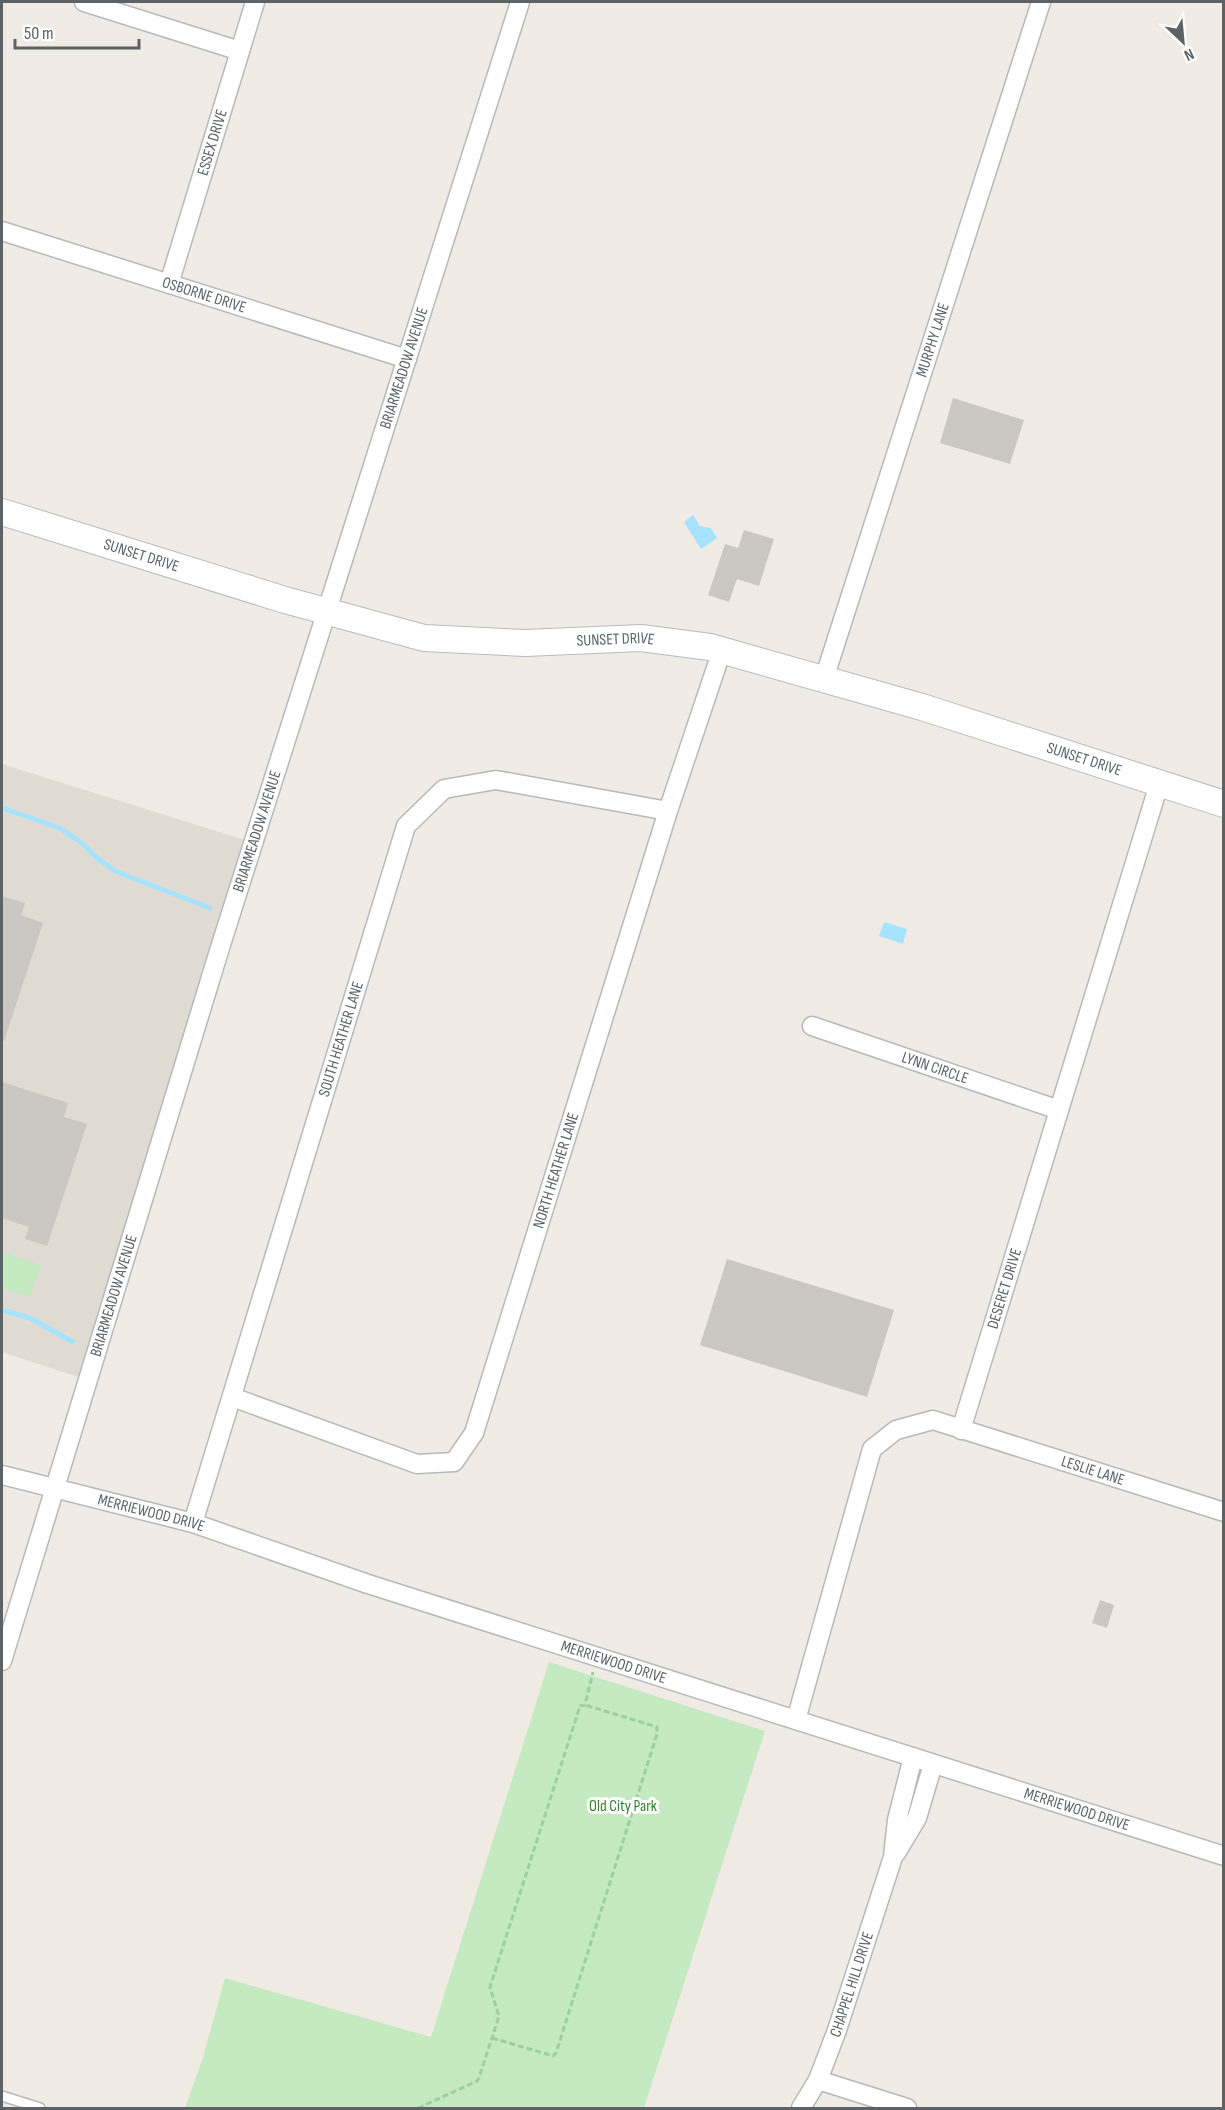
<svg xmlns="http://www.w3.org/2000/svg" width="1225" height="2110" font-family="'Sofia Sans Condensed',sans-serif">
<rect width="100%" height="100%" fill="#f0ece5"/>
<path fill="#e0dbd3" d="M2,764L248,841L78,1377L2,1352Z"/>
<path fill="#c5e9c0" d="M2,1252L41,1265L30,1297L2,1288Z
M549,1662L765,1731L644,2108H185L203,2057L225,1978L431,2037Z"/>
<path fill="#a6e3ff" d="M693,515L700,526L711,528L717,538L701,549L684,522Z
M884,922L907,929L903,944L879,936Z"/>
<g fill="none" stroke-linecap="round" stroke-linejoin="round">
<path stroke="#a6e3ff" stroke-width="5" d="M2,808L60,828L82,843L97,858L115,871L210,908
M2,1310L30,1318L73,1342"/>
</g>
<path fill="#cbc7c2" d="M953,398L1024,420L1010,464L940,443Z
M744,530L774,539L759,586L737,579L729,602L708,595L725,544L738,548Z
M2,896L25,903L21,915L43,923L4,1041H2Z
M2,1082L68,1103L64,1117L87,1124L47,1246L25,1239L29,1227L2,1218Z
M727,1259L894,1310L867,1397L700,1345Z
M1100,1600L1114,1605L1107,1628L1092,1623Z"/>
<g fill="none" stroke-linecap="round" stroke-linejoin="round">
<defs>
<path id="lane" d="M2,2096L40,2108"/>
<g id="street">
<path d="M84,2L240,51"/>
<path id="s1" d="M2,231L407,359"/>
<path id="s2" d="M169,284L255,2"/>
<path id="s3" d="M824,679L1041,2"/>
<path id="s4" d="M812,1026L1059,1110"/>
<path id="s5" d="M232,1397L417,1464L454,1462L474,1433L668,811L722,650"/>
<path id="s6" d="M961,1430L1159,784"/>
<path id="s7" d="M2,1475L193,1523L368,1584L1224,1856"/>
<path id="s8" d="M193,1523L406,826L444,789L496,780L668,811"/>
<path id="s9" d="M2,1661L219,951L520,2"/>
<path id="s10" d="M796,1720L872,1449L896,1430L933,1420L1224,1512"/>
<path d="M896,1853L917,1818L933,1764"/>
<path d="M818,2080L907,2108"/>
<path id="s11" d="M801,2108L818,2080L837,2030L893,1857L897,1820L913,1757"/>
</g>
<g id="secondary">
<path id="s12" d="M2,512L285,600L424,638L525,643L641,638L710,647L922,707L1224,804"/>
</g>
</defs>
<use href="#lane" stroke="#b5b9bc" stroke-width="12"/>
<use href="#street" stroke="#b5b9bc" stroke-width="21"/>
<use href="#secondary" stroke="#b6bbc0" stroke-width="28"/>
<path stroke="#9bd0a3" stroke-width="3" stroke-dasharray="6 3" stroke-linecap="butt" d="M2,1305V1304
M492,2038L550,2055L553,2056L556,2053L657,1734V1727L654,1726L585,1705
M418,2108L477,2081L479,2078L499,2016L490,1987L580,1706L585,1705L593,1672"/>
<use href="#lane" stroke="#fff" stroke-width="9"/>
<use href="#street" stroke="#fff" stroke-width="18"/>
<use href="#secondary" stroke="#fff" stroke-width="26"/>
</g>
<g text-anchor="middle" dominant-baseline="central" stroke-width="6" stroke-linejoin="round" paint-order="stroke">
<g font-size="16" fill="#5d6266" stroke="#fff">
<text stroke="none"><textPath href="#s2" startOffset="148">ESSEX DRIVE</textPath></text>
<text stroke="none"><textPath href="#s1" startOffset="212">OSBORNE DRIVE</textPath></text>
<text stroke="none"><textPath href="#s3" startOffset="356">MURPHY LANE</textPath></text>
<text stroke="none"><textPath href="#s9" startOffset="1354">BRIARMEADOW AVENUE</textPath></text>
<text stroke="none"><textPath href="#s12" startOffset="146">SUNSET DRIVE</textPath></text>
<text stroke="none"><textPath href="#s12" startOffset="632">SUNSET DRIVE</textPath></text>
<text stroke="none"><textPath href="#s12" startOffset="1118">SUNSET DRIVE</textPath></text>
<text stroke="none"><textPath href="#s9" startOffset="868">BRIARMEADOW AVENUE</textPath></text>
<text stroke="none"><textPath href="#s8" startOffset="506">SOUTH HEATHER LANE</textPath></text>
<text stroke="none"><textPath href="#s4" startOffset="130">LYNN CIRCLE</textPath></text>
<text stroke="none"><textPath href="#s5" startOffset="544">NORTH HEATHER LANE</textPath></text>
<text stroke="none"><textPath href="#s6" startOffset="148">DESERET DRIVE</textPath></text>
<text stroke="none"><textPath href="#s9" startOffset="382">BRIARMEADOW AVENUE</textPath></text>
<text stroke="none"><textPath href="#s10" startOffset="518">LESLIE LANE</textPath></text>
<text stroke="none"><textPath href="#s7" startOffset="154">MERRIEWOOD DRIVE</textPath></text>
<text stroke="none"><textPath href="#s7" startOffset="640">MERRIEWOOD DRIVE</textPath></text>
<text stroke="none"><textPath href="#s7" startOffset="1126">MERRIEWOOD DRIVE</textPath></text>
<text stroke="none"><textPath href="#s11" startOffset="134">CHAPPEL HILL DRIVE</textPath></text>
</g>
<g font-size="16" fill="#35832f" stroke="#fff">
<text x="623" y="1806">Old City Park</text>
</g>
</g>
<rect width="1225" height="2110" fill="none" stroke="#5d6266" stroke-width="6"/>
<g transform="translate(1183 42) rotate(154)" stroke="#ffffff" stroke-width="4.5" paint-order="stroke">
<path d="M0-4.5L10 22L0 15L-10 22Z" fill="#5d6266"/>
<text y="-9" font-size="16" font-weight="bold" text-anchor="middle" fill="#5d6266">N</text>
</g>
<path d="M15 39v9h124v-9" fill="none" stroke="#5d6266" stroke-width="3"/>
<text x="24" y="39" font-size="18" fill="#5d6266" stroke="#ffffff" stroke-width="4.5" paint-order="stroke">50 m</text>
</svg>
